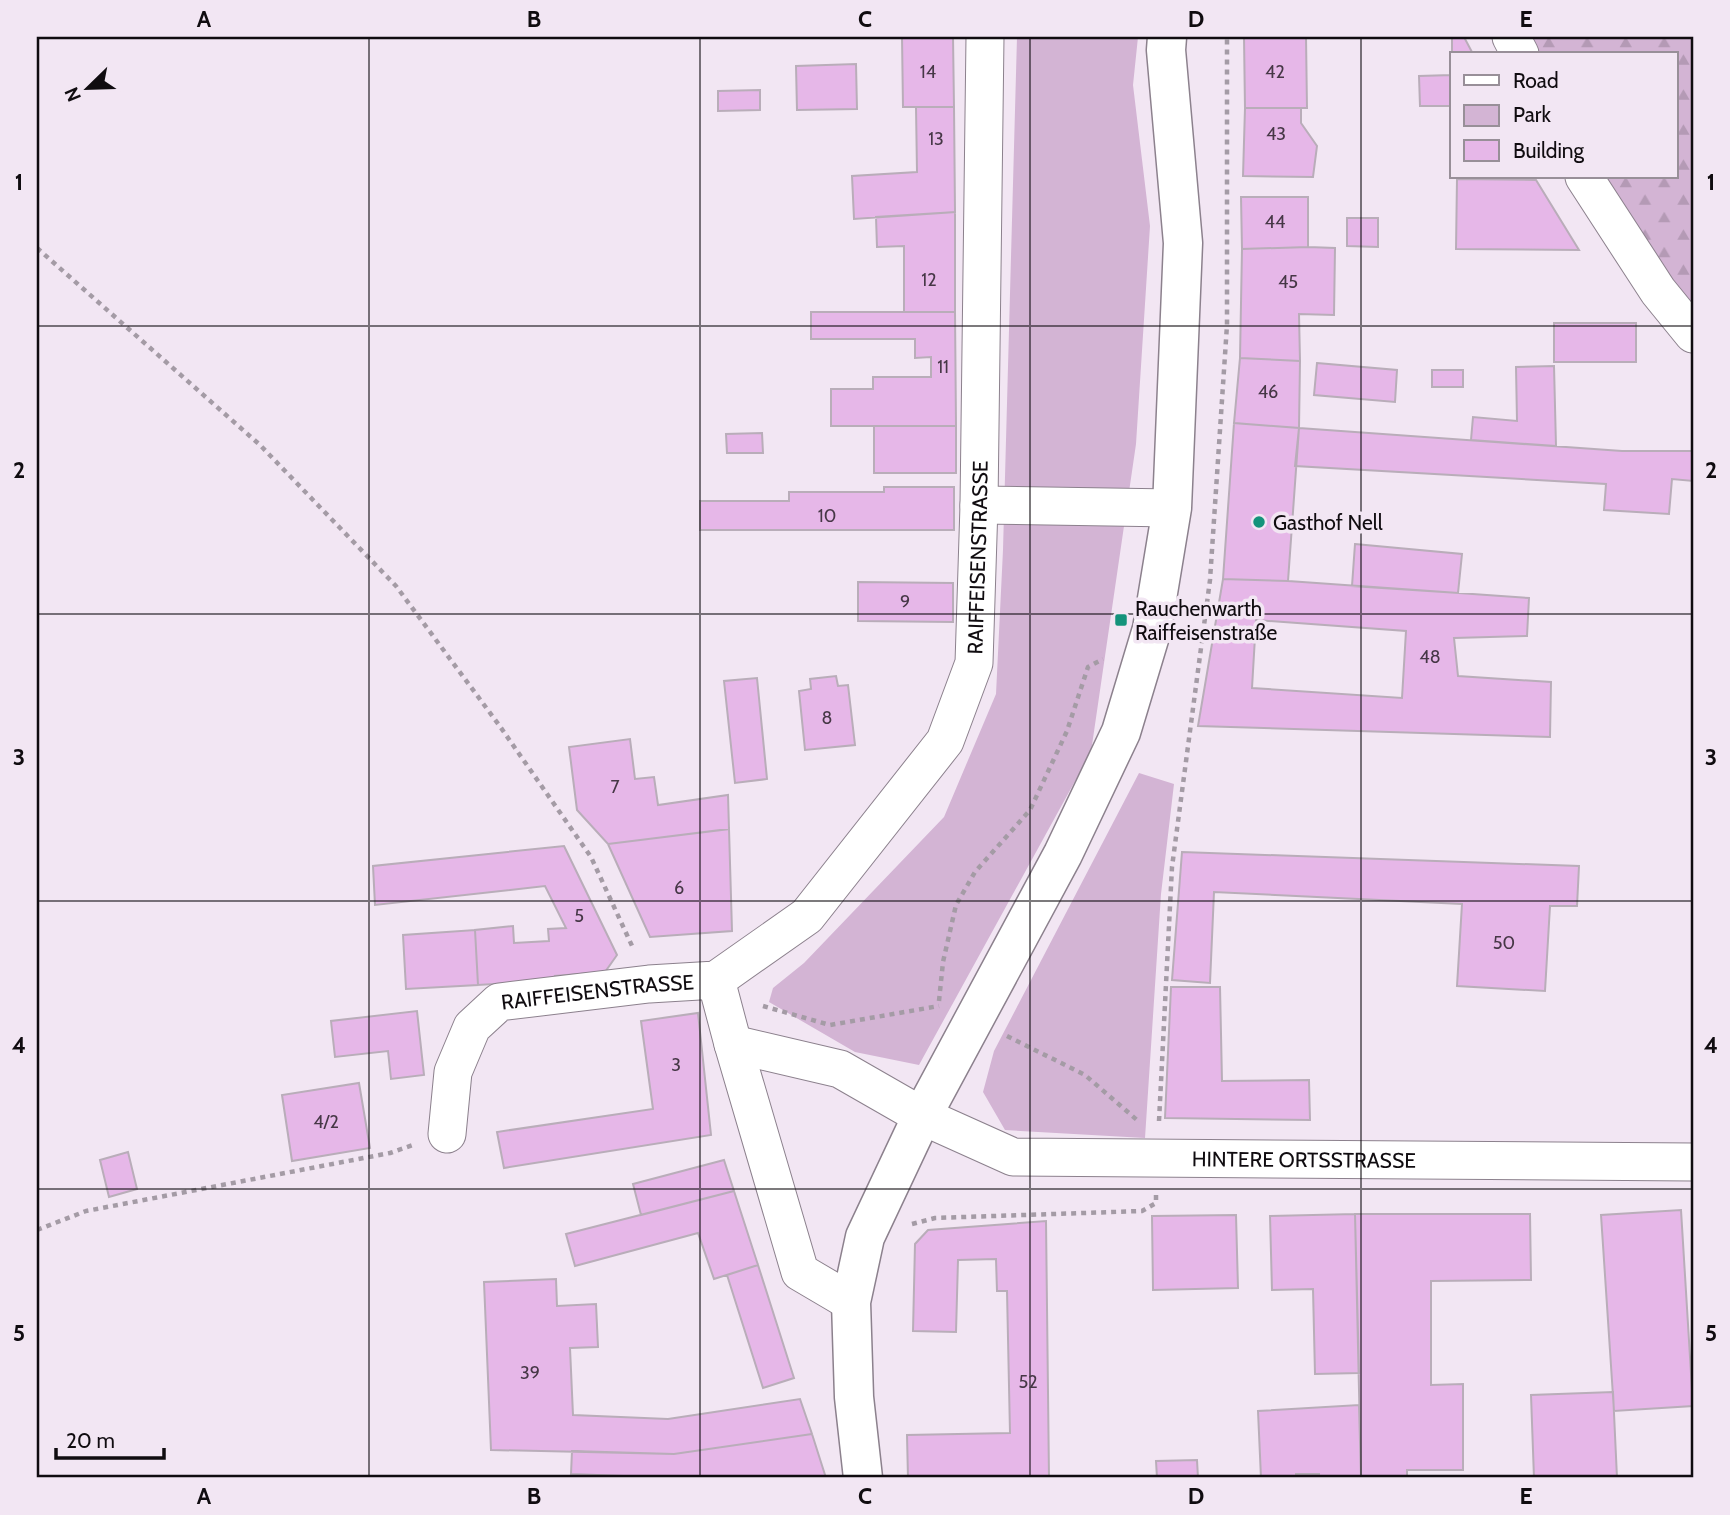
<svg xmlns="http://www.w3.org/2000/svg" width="1730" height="1515" font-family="Cabin,sans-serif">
<defs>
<pattern id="forest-firs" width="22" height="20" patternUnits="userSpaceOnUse" patternTransform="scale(1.75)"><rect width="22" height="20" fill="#d3b4d4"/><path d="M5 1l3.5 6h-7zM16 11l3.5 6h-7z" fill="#b49ab5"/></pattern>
</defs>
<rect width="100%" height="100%" fill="#f2e6f3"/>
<path fill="#d3b4d4" d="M1017,37H1138L1133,85L1150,226L1136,444L1091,752L919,1065L855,1052L769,1002L773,988L804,963L944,817L996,694L1003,550Z
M1139,773L1174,784L1161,894L1145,1138L1005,1130L983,1092L994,1051Z"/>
<path fill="url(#forest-firs)" d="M1529,37H1693V309L1614,203L1600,177H1676V54H1537Z"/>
<path fill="#e6b7e8" stroke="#b9adb9" stroke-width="2" fill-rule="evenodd" d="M902,37H953L954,107H903Z
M1244,37H1306L1307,108H1245Z
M1452,37H1464L1473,54H1452V106H1420L1419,76L1452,75Z
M856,64L857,109L797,110L796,66Z
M760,90V110L718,111V91Z
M916,107H954L955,212L854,219L852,176L917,172Z
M1245,108H1301V123L1317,146L1313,177L1243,176Z
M1457,179L1536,180L1579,250L1456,249Z
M1241,197H1308V247L1242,249Z
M955,212V312H904V246L877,247L876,217Z
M1347,218H1378V247L1347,246Z
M1308,247L1335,248L1334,315L1299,314L1300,361L1240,358L1242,249Z
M811,312H955L956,426H831V389H873V377H931V357L915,358V339H811Z
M1554,323H1636V362H1554Z
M1240,358L1300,361L1299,428L1234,423Z
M1317,363L1397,370L1395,402L1314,395Z
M1554,366L1556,446L1471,440L1473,417L1517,421L1516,367Z
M1432,370H1463V387H1432Z
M1234,423L1299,428L1288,581L1223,579Z
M874,426H956V473H874Z
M1299,428L1622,451H1693V481L1672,479L1669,514L1604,510L1606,484L1295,466Z
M762,433L763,453H727L726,434Z
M884,487H954V530H700V501H789V492H884Z
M1355,544L1462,554L1458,593L1352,586Z
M1223,579L1288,581L1529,598L1527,636L1454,638L1458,676L1551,682L1550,737L1198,726ZM1256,620L1406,631L1402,698L1252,688Z
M858,582L953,583V622L858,621Z
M836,676L838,686L848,685L855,745L805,750L799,691L811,689L810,679Z
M757,678L767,779L735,783L724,681Z
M630,739L635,779L654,777L658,805L728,795L729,829L608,844L577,810L569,747Z
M729,829L732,931L650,937L608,844Z
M564,846L617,955L605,972L555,976L556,980L478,985L475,930L513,926L514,943L549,941L548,929L566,928L545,886L375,905L373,866Z
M1182,852L1579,866L1577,906H1550L1545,991L1457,986L1462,904L1214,892L1210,983L1172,980Z
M475,930L478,985L406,989L403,935Z
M1171,987H1220L1222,1081L1309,1080L1310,1120L1165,1118Z
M417,1011L424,1075L391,1079L388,1051L335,1057L331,1021Z
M698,1013L711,1135L504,1168L497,1132L653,1109L641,1021Z
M359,1083L370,1148L292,1161L282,1095Z
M128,1152L137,1189L109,1197L100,1160Z
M724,1160L734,1191L641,1215L633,1184Z
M734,1191L758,1265L714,1279L698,1233L575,1266L566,1234Z
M1681,1210L1693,1406L1614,1411L1601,1215Z
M1355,1214H1530L1531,1280L1431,1281V1385L1463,1384V1470H1407V1478H1361Z
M1355,1214L1359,1373L1315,1374L1313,1289L1272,1290L1270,1216Z
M1236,1215L1238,1288L1153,1290L1152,1216Z
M1046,1221L1049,1478H908L907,1435L1010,1433L1007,1291H997L996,1259L958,1260L956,1332L913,1331L915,1244L928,1230Z
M758,1265L794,1378L763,1388L727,1275Z
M556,1279L557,1306L596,1304L598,1347L570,1348L573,1415L668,1419L800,1399L812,1434L674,1454L491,1450L484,1282Z
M1613,1392L1617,1478H1534L1531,1395Z
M1359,1405L1361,1478H1319V1474H1296V1478H1261L1258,1411Z
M812,1434L826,1478H677L571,1474L572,1451L674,1454Z
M1197,1460L1198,1478H1157L1156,1461Z"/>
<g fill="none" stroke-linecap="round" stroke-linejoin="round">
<defs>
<g id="street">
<path d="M1511,37L1520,54"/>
<path d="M1584,177L1658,291L1693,334"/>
<path d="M979,505L1172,508"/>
<path d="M716,980L733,1044L800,1272L851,1302"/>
<path id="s1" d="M733,1044L840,1069L922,1116L1013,1157L1693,1162"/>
<path id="s2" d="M447,1134L453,1072L472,1027L499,1002L649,984L716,980L807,916L945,741L974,663L979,505L985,37"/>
</g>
<path id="secondary" d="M863,1478L854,1397L851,1302L865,1237L922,1116L1063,854L1121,732L1152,629L1172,508L1183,243L1166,50L1167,37"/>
</defs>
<use href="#street" stroke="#8c818d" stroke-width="39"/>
<use href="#secondary" stroke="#8c818d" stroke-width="41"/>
<path stroke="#a49ba5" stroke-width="4.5" stroke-dasharray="5 5" stroke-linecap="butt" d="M37,248L260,445L396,586L499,725L591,857L633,948
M939,1001L943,962L956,905L975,872L1030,810L1067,731L1088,667L1103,659
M763,1006L830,1025L939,1006
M1007,1036L1085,1075L1137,1120
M1159,1121L1172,867L1210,580L1227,325V37
M912,1224L935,1218L1142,1211L1156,1203V1193
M37,1230L86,1211L390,1153L413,1145"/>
<use href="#street" stroke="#fff" stroke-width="37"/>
<use href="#secondary" stroke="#fff" stroke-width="38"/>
</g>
<path fill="none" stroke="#100c10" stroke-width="2" stroke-opacity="0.55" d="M369,37V1478M700,37V1478M1030,37V1478M1361,37V1478M37,326H1693M37,614H1693M37,901H1693M37,1189H1693"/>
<g fill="#14937b" stroke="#f2e6f3" stroke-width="2.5">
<circle cx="1259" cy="522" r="7"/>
<rect x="1114" y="613" width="14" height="14" rx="3.5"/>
</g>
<g text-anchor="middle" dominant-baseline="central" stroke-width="7" stroke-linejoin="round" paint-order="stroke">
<g font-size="18" fill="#463746">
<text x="928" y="72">14</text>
<text x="1275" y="72">42</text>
<text x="1276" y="134">43</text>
<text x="936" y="139">13</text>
<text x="1275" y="222">44</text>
<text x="929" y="280">12</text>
<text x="1288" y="282">45</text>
<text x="943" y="367">11</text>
<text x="1268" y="392">46</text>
<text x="827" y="516">10</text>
<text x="905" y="602">9</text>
<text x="1430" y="657">48</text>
<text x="827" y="718">8</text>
<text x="615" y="787">7</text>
<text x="679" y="888">6</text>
<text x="579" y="916">5</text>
<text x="1504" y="943">50</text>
<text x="676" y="1065">3</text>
<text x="326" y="1122">4/2</text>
<text x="530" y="1373">39</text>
<text x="1028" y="1382">52</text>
</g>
<g font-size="21" fill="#100c10" stroke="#f2e6f3" text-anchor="start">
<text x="1273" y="522">Gasthof Nell</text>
<text x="1135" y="608">Rauchenwarth<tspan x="1135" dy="24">Raiffeisenstraße</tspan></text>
</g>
<g font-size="21" fill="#100c10" stroke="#f2e6f3">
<text stroke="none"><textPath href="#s2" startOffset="889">RAIFFEISENSTRASSE</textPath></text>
<text stroke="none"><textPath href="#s2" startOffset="247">RAIFFEISENSTRASSE</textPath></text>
<text stroke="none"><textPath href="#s1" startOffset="595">HINTERE ORTSSTRASSE</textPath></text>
</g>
</g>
<rect width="1730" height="1515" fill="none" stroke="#f2e6f3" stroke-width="77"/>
<rect x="1450" y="52" width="228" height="126" fill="#f2e6f3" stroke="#988f98" stroke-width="2"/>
<rect x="1464" y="75" width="35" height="10" fill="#ffffff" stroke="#988f98" stroke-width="2"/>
<text x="1513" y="88" font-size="21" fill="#100c10">Road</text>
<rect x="1464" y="105" width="35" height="21" fill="#d3b4d4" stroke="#988f98" stroke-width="2"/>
<text x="1513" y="122" font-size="21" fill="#100c10">Park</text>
<rect x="1464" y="140" width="35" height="21" fill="#e6b7e8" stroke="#988f98" stroke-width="2"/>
<text x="1513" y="158" font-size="21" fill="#100c10">Building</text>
<g transform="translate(88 88) rotate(247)" stroke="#f2e6f3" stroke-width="5" paint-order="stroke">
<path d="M0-5L12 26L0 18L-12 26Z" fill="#100c10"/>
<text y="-10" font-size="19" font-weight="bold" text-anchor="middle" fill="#100c10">N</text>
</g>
<path d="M56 1448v10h108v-10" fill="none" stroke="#100c10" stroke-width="3.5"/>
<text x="66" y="1448" font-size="21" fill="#100c10" stroke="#f2e6f3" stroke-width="5" paint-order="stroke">20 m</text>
<rect x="38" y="38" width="1654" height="1438" fill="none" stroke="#100c10" stroke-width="2.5"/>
<g font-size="23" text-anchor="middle" font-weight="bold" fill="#100c10">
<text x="204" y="27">A</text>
<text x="534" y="27">B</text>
<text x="865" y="27">C</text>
<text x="1196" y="27">D</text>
<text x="1526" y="27">E</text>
<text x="19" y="190">1</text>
<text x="1711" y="190">1</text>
<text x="19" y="478">2</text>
<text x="1711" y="478">2</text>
<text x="19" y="765">3</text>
<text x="1711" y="765">3</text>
<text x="19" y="1053">4</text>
<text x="1711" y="1053">4</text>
<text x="19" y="1341">5</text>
<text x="1711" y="1341">5</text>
<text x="204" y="1504">A</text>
<text x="534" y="1504">B</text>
<text x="865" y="1504">C</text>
<text x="1196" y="1504">D</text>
<text x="1526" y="1504">E</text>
</g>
</svg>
